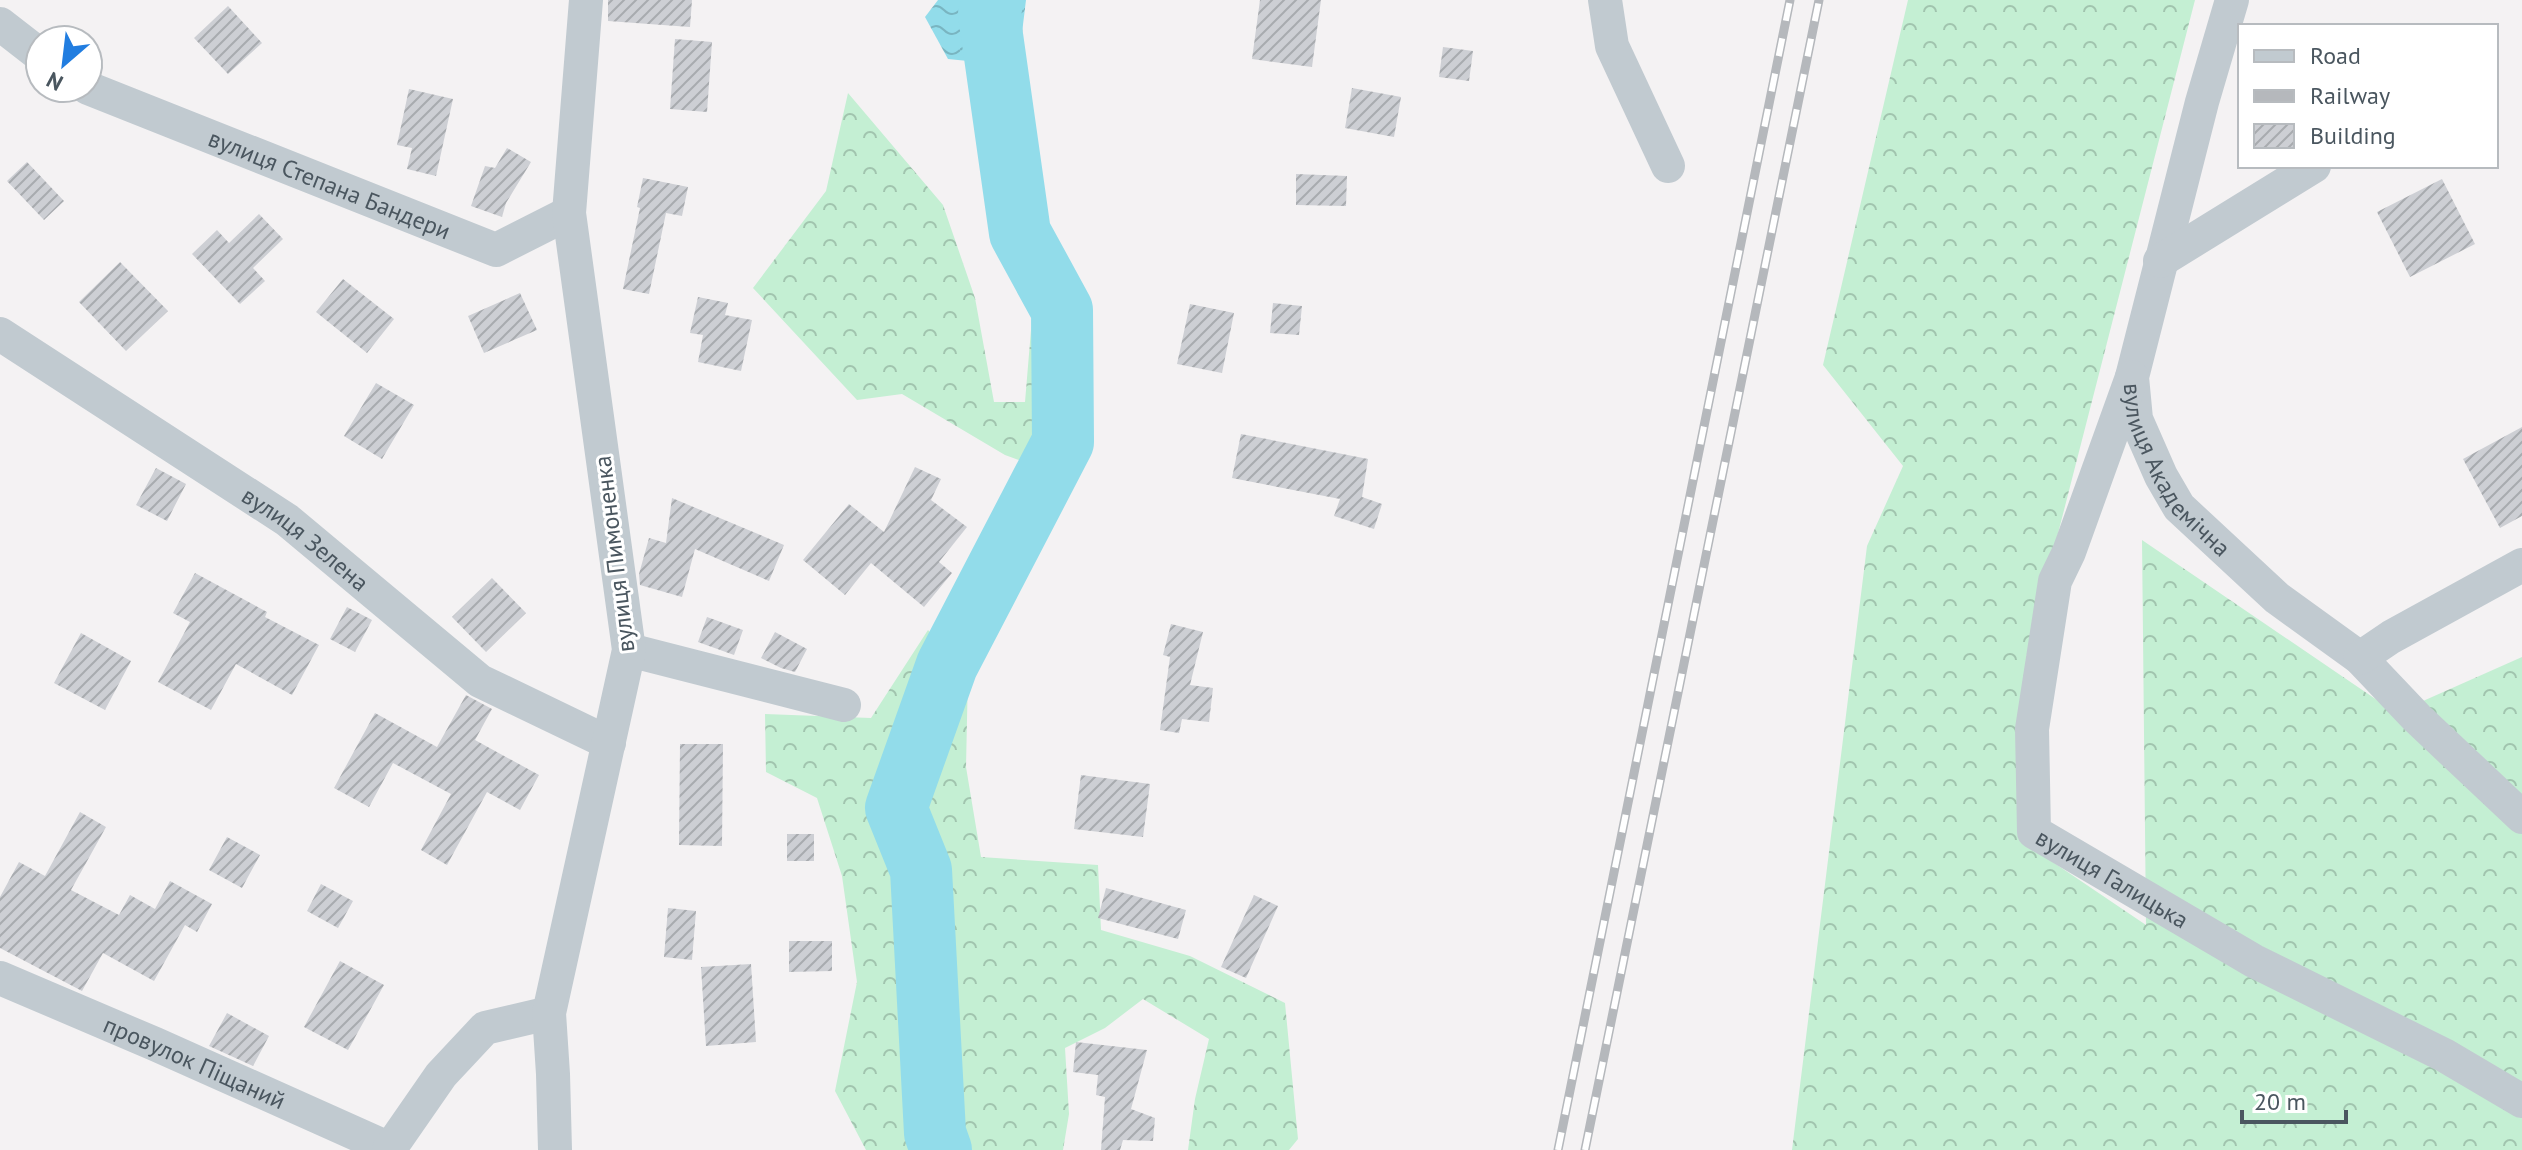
<svg xmlns="http://www.w3.org/2000/svg" width="2522" height="1150" font-family="'PT Sans',sans-serif">
<defs>
<pattern id="forest-crowns" width="20" height="18" patternUnits="userSpaceOnUse" patternTransform="scale(2)"><rect width="20" height="18" fill="#c4efd3"/><path d="M2 6a3 3 0 1 1 6 0M12 15a3 3 0 1 1 6 0" fill="none" stroke="#a1c4ae"/></pattern>
<pattern id="water-waves" width="16" height="10" patternUnits="userSpaceOnUse" patternTransform="scale(2)"><rect width="16" height="10" fill="#92dcea"/><path d="M0 5q4-4 8 0t8 0" fill="none" stroke="#79b5c1"/></pattern>
<pattern id="building-hatch" width="6" height="6" patternUnits="userSpaceOnUse" patternTransform="scale(2)"><rect width="6" height="6" fill="#cdcfd4"/><path d="M-1 1l2-2M0 6l6-6M5 7l2-2" fill="none" stroke="#a8abaf"/></pattern>
</defs>
<rect width="100%" height="100%" fill="#f4f2f3"/>
<path fill="url(#forest-crowns)" d="M1908,0H2195L2026,658L2020,840L2146,925L2142,540L2396,713L2522,657V1150H1792L1867,546L1903,466L1823,365Z
M848,93L943,205L975,298L994,402H1025L1034,294L1084,336L1072,479L1005,455L902,394L857,400L753,288L826,191Z
M928,630L968,673L966,767L981,857L1098,865L1101,930L1190,956L1285,1003L1298,1139L1289,1150H1188L1195,1099L1209,1039L1143,999L1105,1028L1065,1048L1069,1114L1063,1150H866L835,1091L857,982L842,876L817,798L766,772L765,714L871,718Z"/>
<path fill="url(#water-waves)" d="M938,0H1026L1018,66L948,59L925,17Z"/>
<g fill="none" stroke-linecap="round" stroke-linejoin="round">
<path stroke="#92dcea" stroke-width="62" d="M941,1150L935,1133L921,870L896,808L947,665L1063,442L1062,310L1020,233L989,14L993,0"/>
</g>
<path fill="url(#building-hatch)" d="M608,0H692L690,27L608,21Z
M1260,0H1321L1312,67L1252,59Z
M228,6L262,43L228,74L194,38Z
M675,39L712,42L707,112L670,109Z
M1443,47L1473,51L1469,81L1439,77Z
M1352,88L1401,97L1394,137L1345,128Z
M409,89L453,99L436,176L407,169L412,148L397,145Z
M507,148L531,162L506,203L502,217L471,206L485,166L495,168Z
M27,162L64,201L44,220L7,181Z
M1296,174L1347,176L1346,206L1296,205Z
M643,178L688,187L682,216L666,213L649,294L623,289L640,208L637,207Z
M2442,179L2475,244L2410,277L2377,212Z
M259,214L283,239L253,268L265,281L240,304L192,254L217,230L229,243Z
M120,262L168,311L126,351L79,302Z
M343,279L394,319L367,353L316,312Z
M520,293L537,330L484,353L468,316Z
M698,297L728,303L725,315L752,320L741,371L698,362L703,335L690,333Z
M1273,303L1302,306L1299,335L1270,333Z
M1190,304L1234,313L1222,373L1177,364Z
M376,383L414,405L382,459L344,436Z
M2522,427V516L2500,528L2463,459Z
M1241,434L1368,459L1362,497L1382,504L1374,529L1334,516L1340,499L1232,478Z
M915,467L941,479L931,500L967,527L939,562L952,573L924,607L871,563L845,595L803,560L849,504L884,532Z
M156,468L186,484L167,521L136,505Z
M672,498L784,545L769,581L695,549L682,597L640,585L639,574L649,538L666,543Z
M195,573L267,612L265,617L319,645L292,695L236,664L211,710L158,682L190,622L173,613Z
M492,578L526,613L486,652L452,617Z
M347,607L372,620L355,652L330,639Z
M707,617L743,630L734,655L698,642Z
M1171,624L1203,632L1190,685L1213,688L1209,722L1182,719L1179,733L1160,730L1170,657L1163,655Z
M775,632L807,649L795,672L781,668L761,658Z
M81,633L131,661L105,710L54,683Z
M466,695L492,709L475,740L539,775L520,810L487,792L447,865L421,850L451,794L393,763L369,807L334,788L375,713L437,747Z
M680,744H723L722,846L679,845Z
M1081,775L1150,784L1143,837L1074,829Z
M80,812L106,827L71,890L119,915L130,895L155,909L170,881L212,904L197,932L185,925L154,981L103,953L82,991L0,948V897L19,862L45,876Z
M787,834H814V861H787Z
M227,837L260,855L242,888L209,870Z
M321,884L353,901L338,928L307,911Z
M1106,888L1186,910L1178,939L1098,918Z
M1254,895L1278,906L1246,978L1221,967Z
M668,908L696,911L692,960L664,957Z
M789,941H832V971L789,972Z
M340,961L384,985L348,1050L304,1027Z
M751,964L756,1042L706,1046L701,967Z
M227,1013L269,1036L253,1066L209,1046Z
M1076,1042L1147,1050L1131,1109L1155,1118L1153,1141L1123,1140L1120,1150H1101L1105,1097L1096,1095L1098,1075L1073,1072Z"/>
<g fill="none" stroke-linecap="round" stroke-linejoin="round">
<g stroke="#c1cad0" stroke-width="34">
<path d="M1605,0L1612,46L1668,166"/>
<path id="s1" d="M2232,0L2202,102L2132,377L2136,419L2161,476L2179,507L2277,598L2360,658L2417,718L2522,817"/>
<path d="M0,24L40,55"/>
<path id="s2" d="M88,88L496,250L569,213"/>
<path d="M2160,261L2314,166"/>
<path id="s3" d="M0,334L287,520L480,681L609,743"/>
<path id="s4" d="M2132,377L2069,552L2055,581L2032,729L2034,832L2254,961L2444,1055L2522,1101"/>
<path d="M629,650L844,705"/>
<path d="M2360,658L2391,637L2522,565"/>
<path id="s5" d="M0,978L155,1044L390,1149"/>
<path d="M389,1150L441,1075L485,1028L549,1013"/>
<path d="M555,1150L553,1074L549,1013L629,650L569,213L586,0"/>
</g>
<defs>
<path id="rail" d="M1558,1150L1790,0
M1585,1150L1819,0"/>
</defs>
<use href="#rail" stroke="#b5b8bc" stroke-width="9"/>
<use href="#rail" stroke="#fff" stroke-width="6" stroke-dasharray="18" stroke-linecap="butt"/>
</g>
<g text-anchor="middle" dominant-baseline="central" stroke-width="6" stroke-linejoin="round" paint-order="stroke">
<g font-size="24" fill="#4a565f" stroke="#fff">
<text stroke="none"><textPath href="#s2" startOffset="260">вулиця Степана Бандери</textPath></text>
<text stroke="none"><textPath href="#s1" startOffset="496">вулиця Академічна</textPath></text>
<text stroke="none"><textPath href="#s3" startOffset="368">вулиця Зелена</textPath></text>
<text transform="translate(614 554) rotate(-97)">вулиця Пимоненка</text>
<text stroke="none"><textPath href="#s4" startOffset="562">вулиця Галицька</textPath></text>
<text stroke="none"><textPath href="#s5" startOffset="212">провулок Піщаний</textPath></text>
</g>
</g>
<rect x="2238" y="24" width="260" height="144" fill="#ffffff" stroke="#b7bbbf" stroke-width="2"/>
<rect x="2254" y="50" width="40" height="12" fill="#c1cad0" stroke="#b7bbbf" stroke-width="2"/>
<text x="2310" y="64" font-size="24" fill="#4a565f">Road</text>
<rect x="2254" y="90" width="40" height="12" fill="#b5b8bc" stroke="#b7bbbf" stroke-width="2"/>
<text x="2310" y="104" font-size="24" fill="#4a565f">Railway</text>
<rect x="2254" y="124" width="40" height="24" fill="url(#building-hatch)" stroke="#b7bbbf" stroke-width="2"/>
<text x="2310" y="144" font-size="24" fill="#4a565f">Building</text>
<g transform="translate(64 64) rotate(208)"><circle r="38" fill="#ffffff" stroke="#b7bbbf" stroke-width="2"/>
<path d="M0-6L14 30L0 20L-14 30Z" fill="#217de0"/>
<text y="-12" font-size="22" font-weight="bold" text-anchor="middle" fill="#4a565f">N</text>
</g>
<path d="M2242 1110v12h104v-12" fill="none" stroke="#4a565f" stroke-width="4"/>
<text x="2254" y="1110" font-size="24" fill="#4a565f" stroke="#ffffff" stroke-width="6" paint-order="stroke">20 m</text>
</svg>
